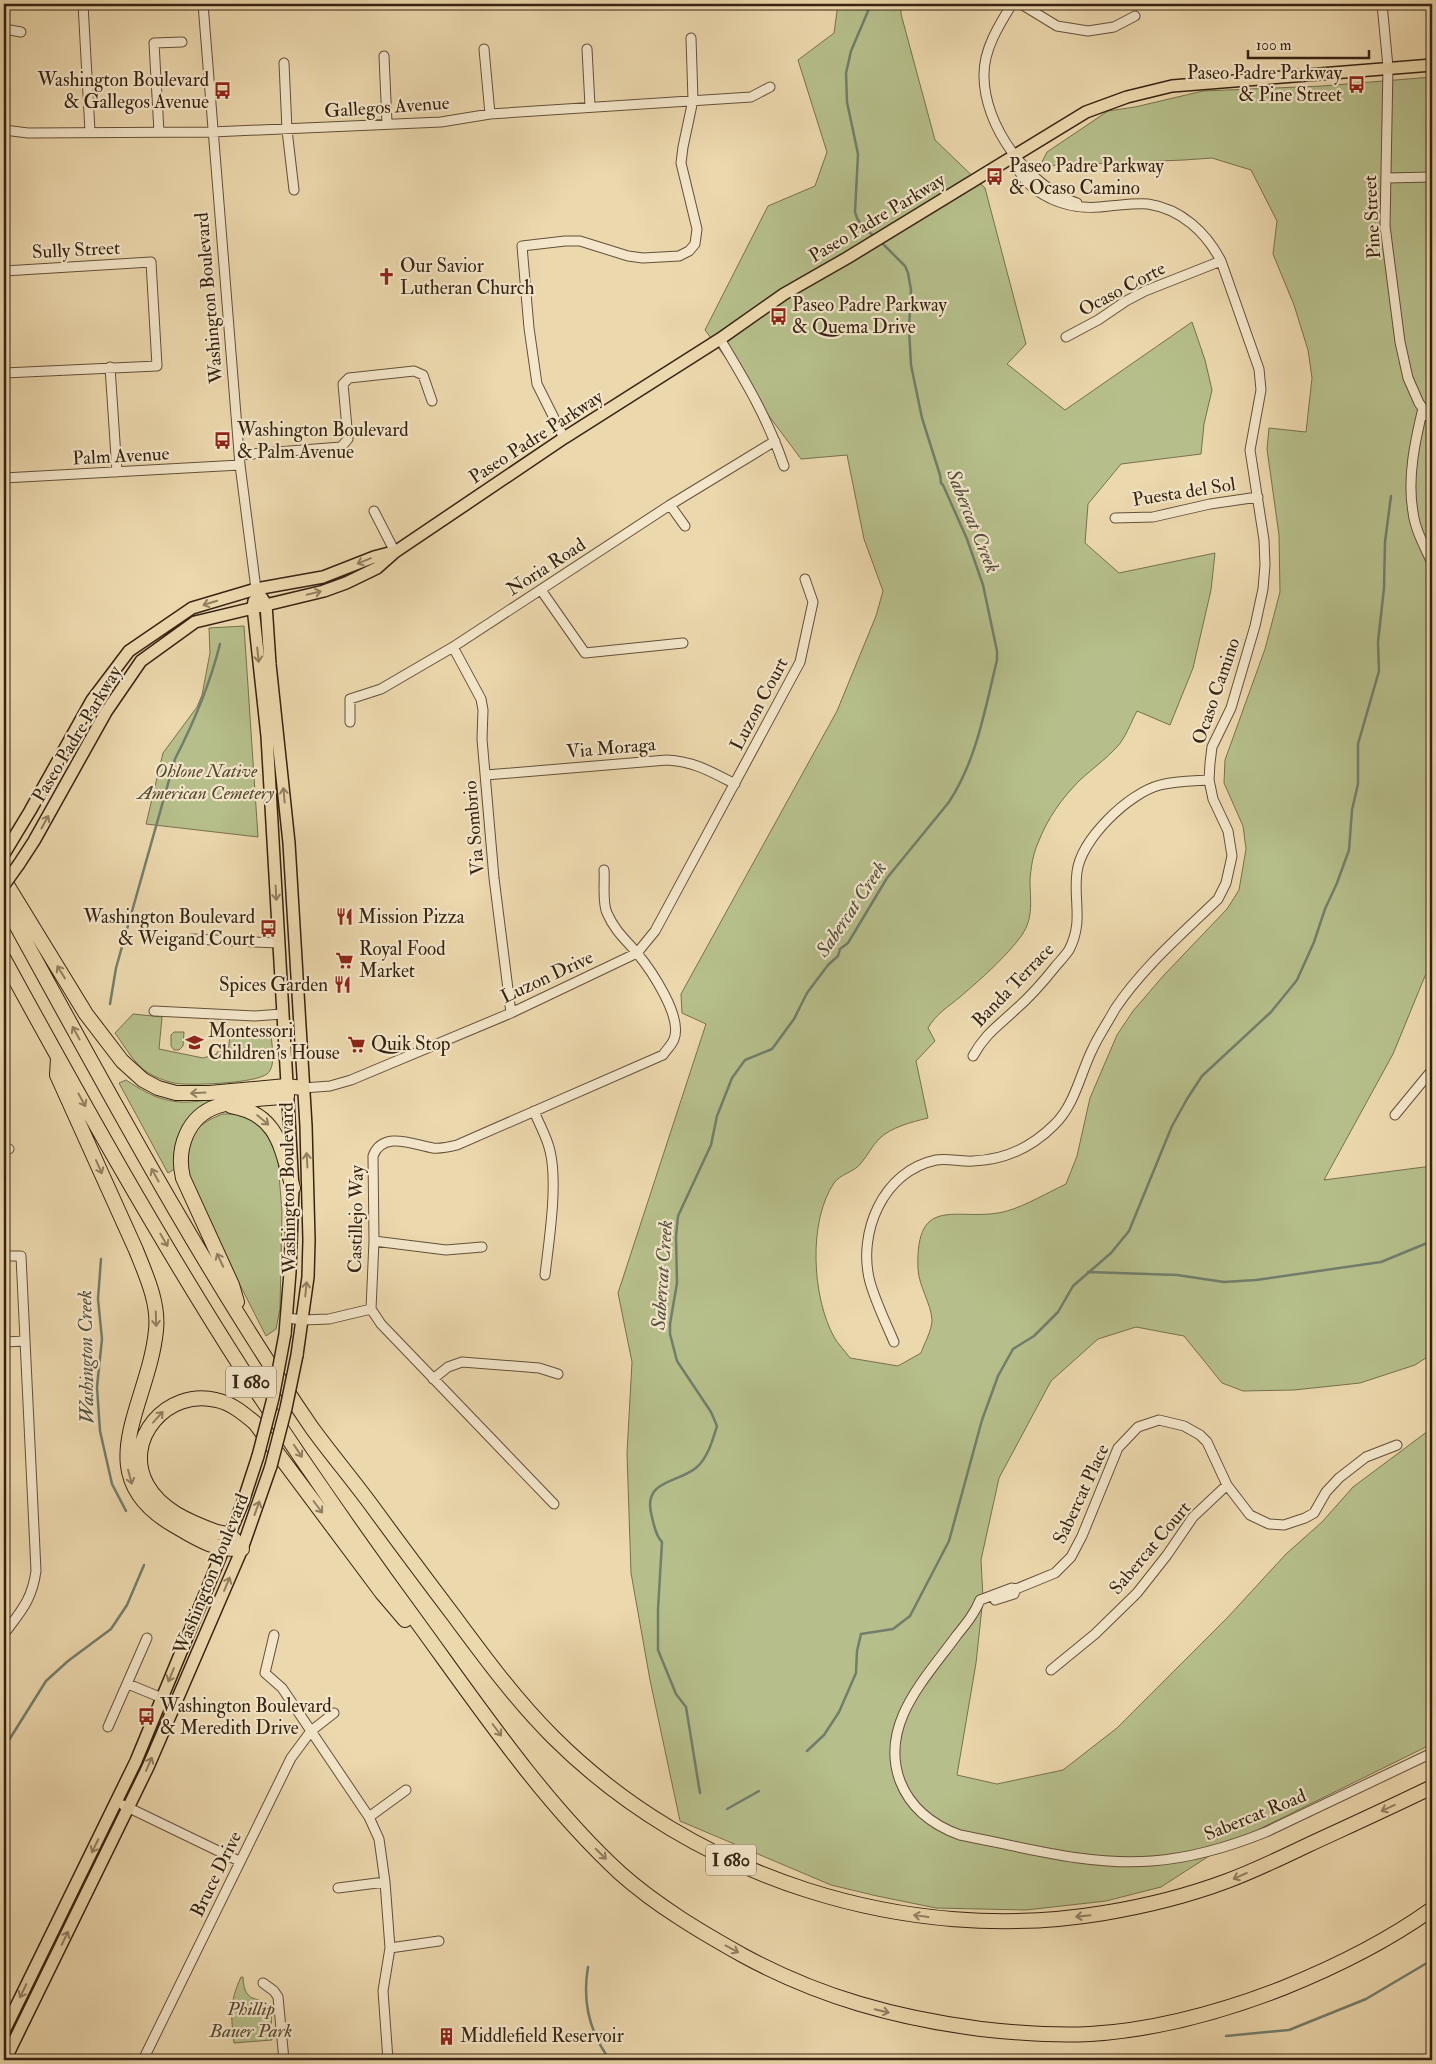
<svg xmlns="http://www.w3.org/2000/svg" width="1436" height="2064" font-family="'IM FELL Double Pica',serif">
<rect width="100%" height="100%" fill="#ecd8ad"/>
<filter id="stains"><feTurbulence type="fractalNoise" baseFrequency=".004" numOctaves="4"/><feColorMatrix values="0 0 0 0 .2 0 0 0 0 .09 0 0 0 0 .02 0 0 0 .5 -.17"/></filter>
<radialGradient id="worn" r=".72"><stop offset=".6" stop-color="#630" stop-opacity="0"/><stop offset="1" stop-color="#630" stop-opacity=".3"/></radialGradient>
<path fill="#b6bf8b" stroke="#76714e" d="M838,4H901V14L935,140L985,188L1026,344L1007,364L1065,410L1192,322L1205,360L1212,390L1204,424L1201,454L1121,464L1088,504L1085,543L1119,573L1215,553L1211,590L1193,668L1170,725L1137,711C1131,722 1126,737 1117,747C1106,759 1092,769 1080,780C1062,798 1047,819 1038,843C1033,854 1031,867 1030,880C1030,900 1034,917 1022,935C1006,957 981,979 960,997C948,1007 936,1014 928,1028L935,1041L916,1061L928,1118C912,1122 891,1127 879,1139C872,1146 868,1155 861,1163C855,1172 840,1174 834,1183C808,1221 812,1297 834,1337C838,1344 845,1351 850,1358L898,1366L921,1353C924,1344 932,1330 932,1320C931,1303 919,1287 918,1269C915,1190 960,1224 1007,1211C1025,1206 1049,1192 1066,1184L1077,1156L1090,1098L1117,1035L1133,1011L1164,975L1227,909L1239,890L1246,849L1243,826L1224,783L1225,760L1265,649L1280,592L1279,535L1267,449L1269,428L1306,432L1312,378L1308,350L1294,305L1273,254L1277,221L1251,170L1212,158L1184,160L1040,166L1047,152L1108,111L1135,107L1203,91L1322,86L1432,77V966L1425,976L1393,1054L1324,1180L1432,1166V1354L1415,1365L1360,1383L1294,1390L1243,1391L1222,1383L1184,1336L1136,1327L1098,1339L1051,1381L999,1478L981,1560L983,1598L976,1663L957,1775L997,1784L1063,1770L1117,1728L1228,1617L1286,1554L1322,1522L1353,1487L1432,1428V1744L1223,1847L1161,1887L1106,1901L1026,1910L936,1908L877,1896L831,1885L680,1821L650,1680L631,1573L627,1453L632,1362L618,1293L706,1024L682,1013L681,994L837,711L876,616L883,591L864,539L847,455L801,459L705,330L768,206L815,186L827,152L798,60L834,33Z
M244,626L258,837L146,824L163,753L197,707L202,695L210,653L209,628Z
M133,1014L162,1017L159,1049L203,1058L217,1054V1052H228L230,1036L232,1033L271,1032C271,1043 277,1066 267,1074C255,1083 199,1085 183,1084C172,1084 156,1078 147,1072C134,1064 124,1045 115,1033Z
M174,1032H184L183,1046L179,1050H174L171,1046V1035Z
M126,1080C155,1099 172,1106 207,1100V1104L176,1168L168,1173L119,1083Z
M222,1114H237L250,1117L262,1126L277,1149L282,1212L280,1309L276,1329L266,1336L189,1185L185,1148L196,1129L209,1120Z
M241,1977H243C244,2008 262,1993 271,2009L272,2040L234,2043C231,2015 229,2003 241,1977Z"/>
<g fill="none" stroke-linecap="round" stroke-linejoin="round">
<path stroke="#717e6c" stroke-width="2.5" d="M871,4L851,51L846,73L847,102L858,154L855,212C857,223 865,230 874,236
M110,1004L116,968L175,759C194,722 210,684 220,644
M101,1259L98,1299L102,1339L97,1387L100,1431L112,1484L126,1511
M1088,1272L1177,1275L1224,1282L1256,1280L1381,1262L1432,1241
M4,1748L46,1681L68,1661L111,1629L127,1605L144,1565
M807,1751L824,1735L839,1712L856,1673L857,1651L861,1634L893,1629L910,1616L949,1541L982,1420L998,1376L1013,1349L1034,1336L1058,1312L1073,1286L1111,1253L1129,1231L1172,1126L1187,1099L1202,1076L1271,1012L1297,980L1314,942L1325,909L1337,883L1349,850L1352,810L1358,784V744L1379,671L1378,642L1384,588L1385,542L1391,496
M700,1793L686,1707L676,1694L658,1650V1609L662,1542C656,1536 654,1526 652,1517C641,1479 678,1484 697,1467C708,1457 713,1439 717,1426L711,1412L677,1361L670,1334V1324L677,1283L676,1236L678,1216L711,1145L717,1116L732,1078L745,1060L772,1049L794,1019L807,993L828,965L838,956L840,949L848,943L887,878L949,802C977,759 985,709 997,660V651L983,585L967,539L943,485L941,483L940,475L922,418L911,365L909,329L911,290L908,273L905,266L880,241
M727,1809L759,1791
M588,1967C582,2002 589,2032 610,2060
M1226,2036L1289,2030L1366,1999L1432,1960"/>
<defs>
<path id="minor" d="M83,4L90,131
M203,4L240,465L256,589
M1012,4C999,25 984,49 984,74C983,126 1029,187 1077,203
M1021,4L1057,26L1088,31L1114,27L1135,16
M1382,4L1388,67L1385,226L1400,342L1408,378L1419,403L1432,421
M4,29L21,32
M484,49L490,114
M587,49L590,106
M384,56L387,123
M284,63L287,130L294,190
M4,130L28,133L212,132L441,122L490,114L751,97L770,87
M159,132L154,43L182,42
M1386,178L1432,177
M4,271L151,262L157,366L4,373
M1066,337L1098,320L1126,301L1145,291L1221,261
M720,339C746,382 768,419 784,466
M110,367L117,472
M1423,408C1415,441 1407,478 1413,512C1415,530 1425,547 1432,563
M564,438L537,384L529,328L522,246L565,241H580L628,256L643,258L679,256L689,251L695,244L697,229L681,163L683,147L693,100L691,38
M239,455L341,447L348,439L343,384L349,378L414,371L423,375L432,401
M4,478L240,465
M670,505L685,526
M374,511L395,552
M1115,518L1153,517L1210,504L1258,497
M541,590L585,653L683,643
M453,647L481,699L483,710L482,739L494,878L511,1013
M350,722V699L381,689L453,647L670,505L775,441
M486,775L667,760C693,761 712,772 735,784
M192,939L278,943
M154,1011L255,1016L282,1014
M973,1056C985,1034 998,1026 1016,1009C1030,997 1043,982 1055,967C1059,962 1065,956 1069,950C1084,921 1073,900 1077,872C1081,839 1129,793 1160,785C1176,781 1194,781 1209,780
M303,1088L330,1086L351,1080L511,1013L637,953L655,931L800,662L813,602L805,579
M534,1111C539,1124 547,1137 550,1151C558,1184 549,1240 545,1275
M1395,1115L1432,1070
M4,1151L9,1149
M374,1241L446,1250L482,1247
M4,1256H21L36,1571C32,1600 21,1611 4,1634
M287,1318L303,1320L329,1319L371,1309
M4,1342L25,1341
M894,1342C886,1323 876,1303 870,1282C857,1233 883,1171 936,1160C948,1158 961,1162 973,1161C1004,1160 1032,1147 1054,1125C1075,1105 1080,1074 1093,1048C1099,1035 1108,1022 1115,1009C1143,967 1182,934 1218,899L1226,883L1232,856L1228,831L1213,799L1209,780L1210,763L1212,747L1231,708L1255,626L1263,589L1265,565L1264,540L1250,450L1261,390L1259,369L1221,261C1206,232 1181,209 1148,204C1135,203 1122,205 1109,206C1082,210 1059,206 1036,190C1024,181 1016,170 1014,156
M433,1379L448,1367L462,1362L539,1368L558,1374
M554,1504L381,1324L371,1309L374,1241L373,1156C383,1130 414,1145 433,1148C441,1149 449,1147 457,1145L663,1055C666,1050 672,1045 674,1039C683,1017 651,970 637,953C625,939 615,931 607,913C602,902 605,883 604,870
M1016,1589L1012,1588L980,1600C975,1613 966,1624 957,1635C926,1678 879,1724 900,1781C911,1809 932,1825 960,1835C1023,1847 1088,1866 1152,1861C1192,1858 1229,1847 1266,1832L1432,1753
M995,1600L1014,1594L1016,1589L1055,1573L1071,1557L1082,1536L1118,1448L1138,1427L1159,1420L1184,1426L1200,1435L1207,1442L1227,1485L1250,1515L1269,1524L1284,1525L1305,1518L1314,1513L1326,1492L1339,1478L1366,1457L1397,1445
M274,1635L265,1673L282,1688L369,1817L379,1839L385,1882L390,1948L383,1991L388,2060
M1051,1670L1095,1634L1137,1593L1167,1555L1193,1517L1227,1485
M128,1684L162,1698
M108,1727L147,1638
M123,1805L239,1861
M369,1817L406,1790
M338,1888L385,1882
M390,1948L439,1941
M263,1983L274,1991L278,1997L284,2060
M143,2060L291,1758L311,1731L334,1713"/>
<path id="major" d="M256,589L266,604L270,664L289,843L306,1126L309,1240L308,1277L297,1355
M254,601L253,607L267,736L293,1188L290,1272L285,1334
M4,854L30,811L92,700L129,651L192,608L256,589L323,577L374,557L393,552
M19,864L34,841L106,712L141,661L195,622L324,591L346,583L377,568L395,552L564,438L720,339L784,294L847,258L1086,112L1127,97L1172,86L1432,65
M4,2031L136,1761L243,1502L258,1456
M5,2060L148,1767L242,1549L271,1466"/>
<path id="highway" d="M4,880L86,1014L122,1061L143,1080L158,1088L176,1093H209L286,1086L303,1088
M4,903C102,1080 197,1260 312,1428C331,1454 352,1479 372,1506C399,1543 426,1579 454,1616C485,1658 516,1700 553,1737C694,1878 907,1946 1104,1913C1146,1906 1187,1896 1227,1881C1254,1871 1281,1858 1308,1845C1349,1826 1391,1807 1432,1787
M4,959C80,1098 158,1238 244,1372C300,1458 359,1543 420,1626C481,1710 544,1803 620,1873C657,1906 701,1932 744,1956C820,1997 896,2018 981,2029C1017,2033 1053,2036 1090,2034C1156,2030 1221,2012 1283,1988C1335,1967 1386,1942 1432,1909
M58,1058L57,1075L136,1250C146,1275 159,1303 156,1330C149,1406 85,1475 175,1526C199,1540 213,1550 242,1549
M231,1106C279,1114 281,1149 293,1188
M237,1302L232,1285L183,1178C176,1149 187,1116 218,1106C240,1099 265,1099 287,1096
M242,1549C238,1545 234,1537 229,1535C225,1533 219,1533 214,1531C188,1521 161,1510 147,1485C122,1439 168,1388 216,1400C231,1403 243,1413 255,1423L382,1593L405,1620"/>
</defs>
<use href="#minor" stroke="#645039" stroke-width="11"/>
<use href="#major" stroke="#362312" stroke-width="14"/>
<use href="#highway" stroke="#362312" stroke-width="16"/>
<use href="#minor" stroke="#f3e6ca" stroke-width="9"/>
<use href="#major" stroke="#ecd8ad" stroke-width="11"/>
<use href="#highway" stroke="#ecd8ad" stroke-width="14"/>
<defs>
<path id="major-bridge" d="M4,885L19,864
M258,1456L273,1398L285,1334
M271,1466L286,1408L297,1355"/>
</defs>
<use href="#major-bridge" stroke="#362312" stroke-width="14" stroke-linecap="butt"/>
<use href="#major-bridge" stroke="#ecd8ad" stroke-width="11"/>
</g>
<defs><path id="oneway-shaft" d="M-6 0H5M1.5-3L5.5 0L1.5 3" fill="none" stroke-width="1.6" stroke-linecap="round" stroke-linejoin="round" transform="scale(1.25)"/></defs>
<g stroke="#917e60">
<use href="#oneway-shaft" transform="translate(364 561) rotate(158)"/>
<use href="#oneway-shaft" transform="translate(314 593) rotate(-13)"/>
<use href="#oneway-shaft" transform="translate(210 603) rotate(163)"/>
<use href="#oneway-shaft" transform="translate(258 655) rotate(84)"/>
<use href="#oneway-shaft" transform="translate(284 795) rotate(-95)"/>
<use href="#oneway-shaft" transform="translate(45 822) rotate(-61)"/>
<use href="#oneway-shaft" transform="translate(276 893) rotate(87)"/>
<use href="#oneway-shaft" transform="translate(61 972) rotate(-122)"/>
<use href="#oneway-shaft" transform="translate(76 1033) rotate(-119)"/>
<use href="#oneway-shaft" transform="translate(198 1093) rotate(177)"/>
<use href="#oneway-shaft" transform="translate(82 1100) rotate(61)"/>
<use href="#oneway-shaft" transform="translate(263 1120) rotate(40)"/>
<use href="#oneway-shaft" transform="translate(307 1160) rotate(-93)"/>
<use href="#oneway-shaft" transform="translate(99 1167) rotate(66)"/>
<use href="#oneway-shaft" transform="translate(155 1175) rotate(-119)"/>
<use href="#oneway-shaft" transform="translate(164 1240) rotate(60)"/>
<use href="#oneway-shaft" transform="translate(220 1260) rotate(-115)"/>
<use href="#oneway-shaft" transform="translate(306 1289) rotate(-84)"/>
<use href="#oneway-shaft" transform="translate(156 1319) rotate(88)"/>
<use href="#oneway-shaft" transform="translate(158 1417) rotate(-48)"/>
<use href="#oneway-shaft" transform="translate(298 1451) rotate(56)"/>
<use href="#oneway-shaft" transform="translate(130 1477) rotate(75)"/>
<use href="#oneway-shaft" transform="translate(318 1507) rotate(53)"/>
<use href="#oneway-shaft" transform="translate(257 1508) rotate(-70)"/>
<use href="#oneway-shaft" transform="translate(227 1584) rotate(-67)"/>
<use href="#oneway-shaft" transform="translate(171 1675) rotate(113)"/>
<use href="#oneway-shaft" transform="translate(497 1730) rotate(53)"/>
<use href="#oneway-shaft" transform="translate(149 1764) rotate(-66)"/>
<use href="#oneway-shaft" transform="translate(1388 1808) rotate(155)"/>
<use href="#oneway-shaft" transform="translate(95 1846) rotate(116)"/>
<use href="#oneway-shaft" transform="translate(601 1854) rotate(45)"/>
<use href="#oneway-shaft" transform="translate(1240 1876) rotate(156)"/>
<use href="#oneway-shaft" transform="translate(921 1916) rotate(-172)"/>
<use href="#oneway-shaft" transform="translate(1083 1916) rotate(174)"/>
<use href="#oneway-shaft" transform="translate(65 1938) rotate(-64)"/>
<use href="#oneway-shaft" transform="translate(732 1949) rotate(28)"/>
<use href="#oneway-shaft" transform="translate(23 1991) rotate(116)"/>
<use href="#oneway-shaft" transform="translate(882 2011) rotate(13)"/>
</g>
<defs>
<symbol id="bus-bare" viewBox="-9 -9 18 18"><path d="M-5-6H5V4H4V6H2V4H-2V6H-4V4H-5ZM-3.5-4V0h7V-4ZM-3.5 1.2v1.5H-2V1.2ZM2 1.2v1.5H3.5V1.2Z" fill="#8f2418" stroke="#f3e6ca" stroke-width="2.5" paint-order="stroke"/></symbol>
<symbol id="church-bare" viewBox="-9 -9 18 18"><path d="M-1.2-6h2.4v3.5h3.3v2.4h-3.3V6h-2.4V-.1h-3.3v-2.4h3.3Z" fill="#8f2418" stroke="#f3e6ca" stroke-width="2.5" paint-order="stroke"/></symbol>
<symbol id="restaurant-bare" viewBox="-9 -9 18 18"><path d="M-5-6h1v4h1v-4h1v4h1v-4h1v5L-1.5 .5V6h-2V.5L-5-1ZM5-6V6H3V1.5H1.5Q1.5-4 5-6Z" fill="#8f2418" stroke="#f3e6ca" stroke-width="2.5" paint-order="stroke"/></symbol>
<symbol id="supermarket-bare" viewBox="-9 -9 18 18"><path d="M-6-5.5h2.5l.6 2H6L4.5 2H-2.5L-4.4-4H-6ZM-1.5 3.2a1.3 1.3 0 1 0 .1 0ZM3 3.2a1.3 1.3 0 1 0 .1 0Z" fill="#8f2418" stroke="#f3e6ca" stroke-width="2.5" paint-order="stroke"/></symbol>
<symbol id="school-bare" viewBox="-9 -9 18 18"><path d="M0-5L7-2L0 1L-7-2ZM-4 1L0 2.5L4 1V4Q0 6-4 4Z" fill="#8f2418" stroke="#f3e6ca" stroke-width="2.5" paint-order="stroke"/></symbol>
<symbol id="building-bare" viewBox="-9 -9 18 18"><path d="M-4-6H4V6H1V3H-1V6H-4ZM-2.5-4.3h1.7v1.8h-1.7ZM.8-4.3h1.7v1.8H.8ZM-2.5-1h1.7V.8h-1.7ZM.8-1h1.7V.8H.8Z" fill="#8f2418" stroke="#f3e6ca" stroke-width="2.5" paint-order="stroke"/></symbol>
</defs>
<g fill-rule="evenodd">
<use href="#bus-bare" x="1344" y="72" width="25" height="25"/>
<use href="#bus-bare" x="210" y="78" width="25" height="25"/>
<use href="#bus-bare" x="982" y="164" width="25" height="25"/>
<use href="#church-bare" x="374" y="264" width="25" height="25"/>
<use href="#bus-bare" x="766" y="304" width="25" height="25"/>
<use href="#bus-bare" x="210" y="428" width="25" height="25"/>
<use href="#restaurant-bare" x="332" y="904" width="25" height="25"/>
<use href="#bus-bare" x="256" y="916" width="25" height="25"/>
<use href="#supermarket-bare" x="332" y="948" width="25" height="25"/>
<use href="#restaurant-bare" x="330" y="972" width="25" height="25"/>
<use href="#school-bare" x="182" y="1030" width="25" height="25"/>
<use href="#supermarket-bare" x="344" y="1032" width="25" height="25"/>
<use href="#bus-bare" x="134" y="1704" width="25" height="25"/>
<use href="#building-bare" x="434" y="2024" width="25" height="25"/>
</g>
<g text-anchor="middle" dominant-baseline="central" stroke-width="4.5" stroke-linejoin="round" paint-order="stroke">
<g fill="#f3e6ca" stroke="#6f5e49" stroke-width="1">
<rect x="226" y="1366.5" width="50" height="31" rx="4"/>
<rect x="706" y="1844.5" width="50" height="31" rx="4"/>
</g>
<g font-size="18" font-weight="bold" fill="#362312">
<text x="251" y="1382">I 680</text>
<text x="731" y="1860">I 680</text>
</g>
<g font-size="19" fill="#362312" stroke="#f3e6ca" text-anchor="start">
<text x="1342" y="73" text-anchor="end">Paseo Padre Parkway<tspan x="1342" dy="22">&amp; Pine Street</tspan></text>
<text x="209" y="80" text-anchor="end">Washington Boulevard<tspan x="209" dy="22">&amp; Gallegos Avenue</tspan></text>
<text x="1009" y="166">Paseo Padre Parkway<tspan x="1009" dy="22">&amp; Ocaso Camino</tspan></text>
<text x="400" y="266">Our Savior<tspan x="400" dy="22">Lutheran Church</tspan></text>
<text x="792" y="305">Paseo Padre Parkway<tspan x="792" dy="22">&amp; Quema Drive</tspan></text>
<text x="237" y="430">Washington Boulevard<tspan x="237" dy="22">&amp; Palm Avenue</tspan></text>
<text x="255" y="917" text-anchor="end">Washington Boulevard<tspan x="255" dy="22">&amp; Weigand Court</tspan></text>
<text x="358" y="917">Mission Pizza</text>
<text x="359" y="949">Royal Food<tspan x="359" dy="22">Market</tspan></text>
<text x="328" y="985" text-anchor="end">Spices Garden</text>
<text x="208" y="1031">Montessori<tspan x="208" dy="22">Children's House</tspan></text>
<text x="371" y="1044">Quik Stop</text>
<text x="160" y="1706">Washington Boulevard<tspan x="160" dy="22">&amp; Meredith Drive</tspan></text>
<text x="460" y="2036">Middlefield Reservoir</text>
</g>
<g font-size="19" fill="#362312" stroke="#f3e6ca">
<text transform="translate(387 107) rotate(-4)">Gallegos Avenue</text>
<text transform="translate(1372 217) rotate(-93)">Pine Street</text>
<text transform="translate(877 218) rotate(-31)">Paseo Padre Parkway</text>
<text transform="translate(76 250) rotate(-3)">Sully Street</text>
<text transform="translate(1122 289) rotate(-28)">Ocaso Corte</text>
<text transform="translate(209 298) rotate(-95)">Washington Boulevard</text>
<text transform="translate(536 437) rotate(-33)">Paseo Padre Parkway</text>
<text transform="translate(121 456) rotate(-3)">Palm Avenue</text>
<text transform="translate(1184 492) rotate(-9)">Puesta del Sol</text>
<text transform="translate(546 567) rotate(-33)">Noria Road</text>
<text transform="translate(1216 691) rotate(-71)">Ocaso Camino</text>
<text transform="translate(759 704) rotate(-62)">Luzon Court</text>
<text transform="translate(77 734) rotate(-59)">Paseo Padre Parkway</text>
<text transform="translate(611 748) rotate(-5)">Via Moraga</text>
<text transform="translate(474 828) rotate(-95)">Via Sombrio</text>
<text transform="translate(547 977) rotate(-25)">Luzon Drive</text>
<text transform="translate(1013 985) rotate(-46)">Banda Terrace</text>
<text transform="translate(288 1188) rotate(-91)">Washington Boulevard</text>
<text transform="translate(356 1219) rotate(-89)">Castillejo Way</text>
<text transform="translate(1081 1494) rotate(-65)">Sabercat Place</text>
<text transform="translate(1150 1548) rotate(-50)">Sabercat Court</text>
<text transform="translate(211 1574) rotate(-68)">Washington Boulevard</text>
<text transform="translate(1255 1815) rotate(-22)">Sabercat Road</text>
<text transform="translate(216 1874) rotate(-64)">Bruce Drive</text>
</g>
<g font-size="19" font-style="italic" fill="#564a30" stroke="#f3e6ca">
<text x="206" y="771">Ohlone Native<tspan x="206" dy="22">American Cemetery</tspan></text>
<text x="251" y="2009">Phillip<tspan x="251" dy="22">Bauer Park</tspan></text>
</g>
<g font-size="20" font-style="italic" fill="#54503f" stroke="#f3e6ca">
<text transform="translate(973 521) rotate(68)">Sabercat Creek</text>
<text transform="translate(851 909) rotate(-56)">Sabercat Creek</text>
<text transform="translate(662 1275) rotate(-86)">Sabercat Creek</text>
<text transform="translate(86 1357) rotate(-91)">Washington Creek</text>
</g>
</g>
<rect width="1436" height="2064" fill="none" stroke="#ecd8ad" stroke-width="20"/>
<rect x="5" y="5" width="1426" height="2054" fill="none" stroke="#362312" stroke-width="2.5"/>
<rect x="10" y="10" width="1416" height="2044" fill="none" stroke="#362312"/>
<path d="M1248 50v8h121v-8" fill="none" stroke="#362312" stroke-width="2.5"/>
<text x="1256" y="50" font-size="15" fill="#362312" stroke="#f3e6ca" stroke-width="4" paint-order="stroke">100 m</text>
<rect width="100%" height="100%" filter="url(#stains)"/>
<rect width="100%" height="100%" fill="url(#worn)"/>
</svg>
